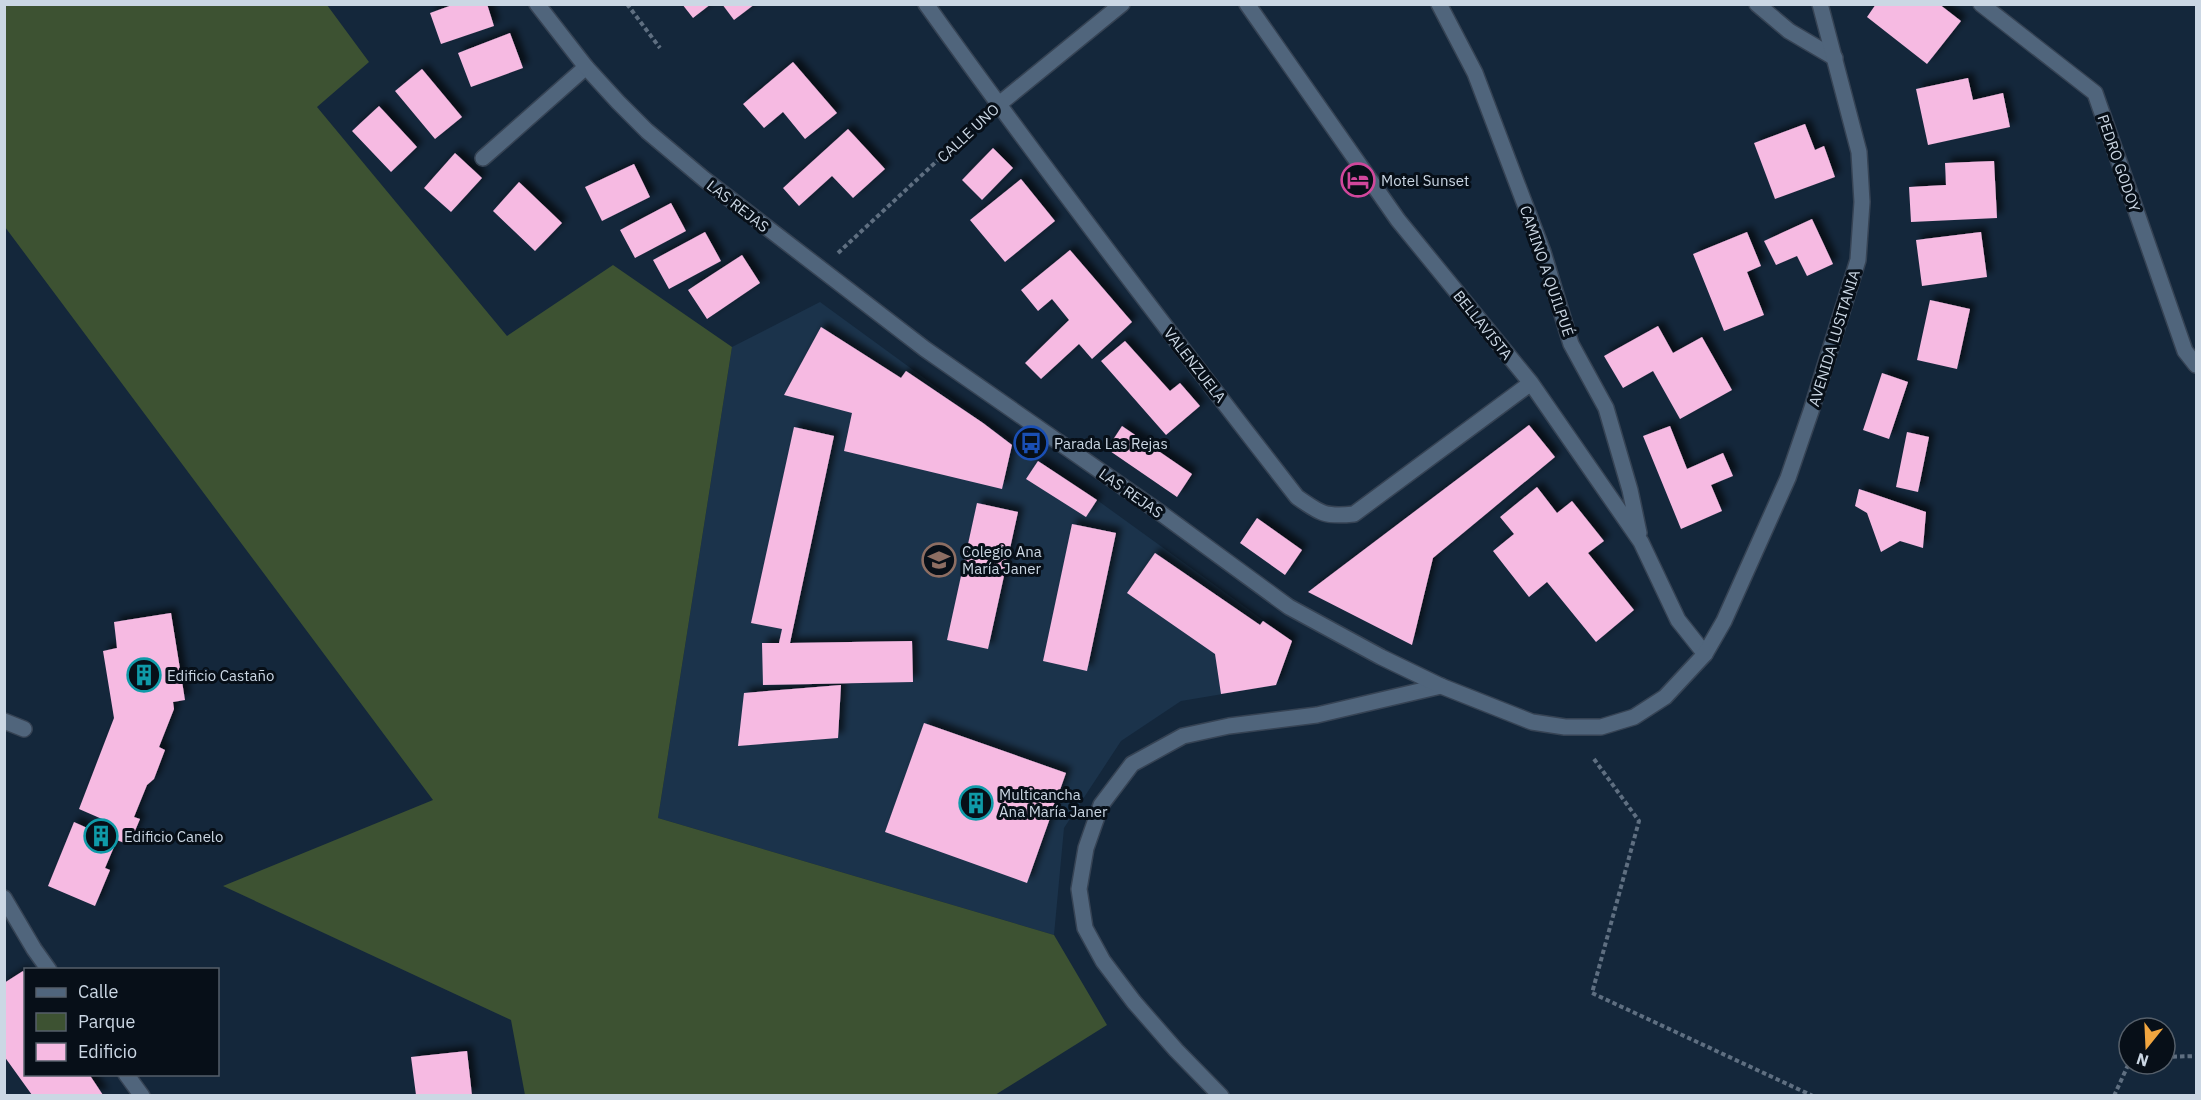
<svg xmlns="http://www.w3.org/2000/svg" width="2201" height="1100" font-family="'IBM Plex Sans',sans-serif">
<defs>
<filter id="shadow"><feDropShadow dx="5.5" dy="-5.5" stdDeviation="3" flood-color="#0009"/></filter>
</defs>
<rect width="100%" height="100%" fill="#14273b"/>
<path fill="#1b334b" d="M820,302L1038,461L1097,500L1292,641L1276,685L1181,701L1121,741L1064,828L1054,935L658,818L732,347Z"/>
<path fill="#3d5232" d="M5,4L327,5L369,62L317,107L507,336L613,265L732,347L658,818L1054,935L1107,1025L995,1095H525L511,1020L223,886L433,800L5,227Z"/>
<path fill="#f6bae2" filter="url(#shadow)" d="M455,4H487L494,26L441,44L430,13Z
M682,4H711L693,18Z
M722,4H755L734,20Z
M1876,4H1939L1961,21L1927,64L1867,17Z
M510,33L523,68L471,87L458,53Z
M793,62L837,113L805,139L783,112L764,128L743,104Z
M422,69L462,117L435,139L395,91Z
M1968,78L1973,100L2003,93L2010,127L1928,145L1916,89Z
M379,106L417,147L391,172L352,131Z
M1805,124L1815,150L1824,146L1835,177L1775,199L1754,143Z
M848,129L885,169L853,198L832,176L799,206L783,188Z
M993,148L1013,168L982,200L962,180Z
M455,153L482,178L451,212L424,188Z
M1994,161L1997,218L1911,222L1909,187L1946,185L1945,163Z
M634,164L650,197L602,221L585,187Z
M1021,179L1055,221L1005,262L970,220Z
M519,182L562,223L535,251L493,211Z
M671,203L686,231L635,258L620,230Z
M1812,219L1833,264L1807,276L1797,256L1776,265L1764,241Z
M705,232L721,261L669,289L653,260Z
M1747,232L1761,266L1747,272L1764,315L1724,331L1693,254Z
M1981,232L1987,277L1922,286L1916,240Z
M1070,250L1132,322L1092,359L1079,344L1041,379L1025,363L1069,320L1052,299L1038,311L1021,290Z
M742,255L760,283L707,319L688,290Z
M1930,300L1970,309L1957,369L1917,360Z
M1658,326L1673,353L1702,337L1732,390L1680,419L1653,371L1623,388L1604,356Z
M821,327L901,378L906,371L983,423L1012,445L1002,489L844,451L852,413L784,395Z
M1125,341L1170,391L1180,383L1200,406L1166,435L1101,361Z
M1882,373L1908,382L1889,439L1863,430Z
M1529,425L1555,457L1433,558L1412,645L1308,592Z
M1122,426L1192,474L1177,497L1107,449Z
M1670,426L1687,469L1723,453L1733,476L1711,485L1722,511L1681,529L1643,436Z
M794,427L834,436L790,643L912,641L913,682L763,685L762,643H779L782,629L751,623Z
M1907,432L1929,437L1918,492L1896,487Z
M1038,461L1097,500L1086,517L1026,479Z
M1537,487L1557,513L1572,501L1604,541L1588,553L1634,610L1596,642L1547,582L1529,597L1493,551L1514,534L1500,517Z
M1859,489L1926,512L1923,548L1900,541L1881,552L1867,513L1855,506Z
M977,503L1018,512L988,649L947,640Z
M1257,518L1302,550L1285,575L1240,543Z
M1072,524L1116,533L1087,671L1043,661Z
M1155,553L1260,625L1263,621L1292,641L1276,685L1221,694L1215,654L1127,593Z
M171,613L185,700L173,702L174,709L159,747L165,750L154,779L147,785L134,817L140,819L129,845L117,840L105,868L110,870L95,906L48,886L74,822L96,832L102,819L79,809L114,718L103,651L117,648L114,622Z
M841,685L838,738L738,746L744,693Z
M924,723L1066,773L1027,883L885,832Z
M23,971L26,975V1074H89L103,1095H32L4,1056V983Z
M467,1051L472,1095H416L411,1057Z"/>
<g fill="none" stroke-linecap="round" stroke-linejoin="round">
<defs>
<path id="service" d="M4,721L24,729
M4,898L34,949L49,970
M126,1074L142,1096"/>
<path id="minor" d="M926,4C1046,172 1171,335 1297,497C1321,514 1325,517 1354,514L1531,383
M1247,4L1398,220L1531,383L1641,542L1678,620L1705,654
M1439,4L1475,73L1543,252L1571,344L1606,408L1630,490L1639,533
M1757,4L1789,31L1835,58
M1981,4L2095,93L2185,351L2196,365
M998,105L1122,4
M483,158L586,67
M1221,1096L1176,1050L1134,1002L1103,961L1085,928L1079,889L1086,848L1101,805L1132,764L1183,736L1229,726L1317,715L1441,686"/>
<path id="tertiary" d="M537,4L586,67L618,102L647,131L704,179L925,349L1162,514L1289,607L1381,657L1441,686L1532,722L1565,727H1601L1634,717L1665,697L1705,654L1724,621L1788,478L1811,411L1858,260L1862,202L1859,152L1820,4"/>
</defs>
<use href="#service" stroke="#364354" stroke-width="18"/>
<use href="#minor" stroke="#364354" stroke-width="18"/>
<use href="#tertiary" stroke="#364354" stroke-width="18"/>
<path stroke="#5f6f81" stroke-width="4" stroke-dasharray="4.5 3" stroke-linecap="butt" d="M627,4L660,48
M838,253L980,121
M1594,759L1639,821L1592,993L1813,1096
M2165,1057L2196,1056
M2114,1096L2129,1063"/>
<use href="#service" stroke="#50657c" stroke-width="15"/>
<use href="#minor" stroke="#50657c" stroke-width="15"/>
<use href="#tertiary" stroke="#50657c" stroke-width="15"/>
</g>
<defs>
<symbol id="hotel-ring" viewBox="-11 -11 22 22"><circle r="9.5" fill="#070f18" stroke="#d1479c" stroke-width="1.5"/><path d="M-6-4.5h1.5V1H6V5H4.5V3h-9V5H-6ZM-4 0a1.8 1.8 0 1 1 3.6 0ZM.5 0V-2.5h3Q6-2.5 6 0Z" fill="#d1479c"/></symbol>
<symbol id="bus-ring" viewBox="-11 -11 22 22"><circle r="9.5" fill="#070f18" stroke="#1a4fb4" stroke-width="1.5"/><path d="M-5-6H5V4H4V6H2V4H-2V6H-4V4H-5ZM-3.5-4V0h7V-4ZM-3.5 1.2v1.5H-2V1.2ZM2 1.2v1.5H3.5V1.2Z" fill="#1a4fb4"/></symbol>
<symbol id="school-ring" viewBox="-11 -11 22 22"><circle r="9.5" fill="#070f18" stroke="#8d6e63" stroke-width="1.5"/><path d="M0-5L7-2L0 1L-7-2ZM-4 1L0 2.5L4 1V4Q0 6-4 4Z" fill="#8d6e63"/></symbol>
<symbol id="building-ring" viewBox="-11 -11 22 22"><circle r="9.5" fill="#070f18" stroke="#0f9aa8" stroke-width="1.5"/><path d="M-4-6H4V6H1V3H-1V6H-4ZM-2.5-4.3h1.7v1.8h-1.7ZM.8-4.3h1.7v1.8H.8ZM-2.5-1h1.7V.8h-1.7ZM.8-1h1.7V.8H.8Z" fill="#0f9aa8"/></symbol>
</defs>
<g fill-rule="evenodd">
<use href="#hotel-ring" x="1339" y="161" width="38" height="38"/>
<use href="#bus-ring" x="1012" y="424" width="38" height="38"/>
<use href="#school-ring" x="920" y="541" width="38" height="38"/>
<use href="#building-ring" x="125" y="656" width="38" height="38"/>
<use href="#building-ring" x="957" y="784" width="38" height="38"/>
<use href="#building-ring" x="82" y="817" width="38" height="38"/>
</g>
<g text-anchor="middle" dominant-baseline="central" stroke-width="6" stroke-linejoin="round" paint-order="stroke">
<g font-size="15" fill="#cbd7e4" stroke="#070f18">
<text transform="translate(968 133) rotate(-43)">CALLE UNO</text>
<text transform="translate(2119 163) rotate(71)">PEDRO GODOY</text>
<text transform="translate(738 206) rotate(38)">LAS REJAS</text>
<text transform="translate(1547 271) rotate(71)">CAMINO A QUILPUÉ</text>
<text transform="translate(1483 325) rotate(51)">BELLAVISTA</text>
<text transform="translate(1834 338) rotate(-73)">AVENIDA LUSITANIA</text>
<text transform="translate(1195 365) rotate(52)">VALENZUELA</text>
<text transform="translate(1131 493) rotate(35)">LAS REJAS</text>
</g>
<g font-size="15" fill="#cbd7e4" stroke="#070f18" text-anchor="start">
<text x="1381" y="180">Motel Sunset</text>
<text x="1054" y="443">Parada Las Rejas</text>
<text x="962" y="551">Colegio Ana<tspan x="962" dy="17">María Janer</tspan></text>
<text x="167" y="675">Edificio Castaño</text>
<text x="999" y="794">Multicancha<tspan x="999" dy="17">Ana María Janer</tspan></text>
<text x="124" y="836">Edificio Canelo</text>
</g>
</g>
<rect width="2201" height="1100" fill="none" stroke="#cbd7e4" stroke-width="12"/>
<rect x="24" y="968" width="195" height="108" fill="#070f18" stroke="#555f6a" stroke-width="1.5"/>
<rect x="36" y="988" width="30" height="9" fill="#50657c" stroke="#555f6a" stroke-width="1.5"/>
<text x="78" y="998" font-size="18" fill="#cbd7e4">Calle</text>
<rect x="36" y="1013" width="30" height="18" fill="#3d5232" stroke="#555f6a" stroke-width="1.5"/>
<text x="78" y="1028" font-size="18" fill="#cbd7e4">Parque</text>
<rect x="36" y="1043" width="30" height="18" fill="#f6bae2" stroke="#555f6a" stroke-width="1.5"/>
<text x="78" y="1058" font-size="18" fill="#cbd7e4">Edificio</text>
<g transform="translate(2147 1046) rotate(198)"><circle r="28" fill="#070f18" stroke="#555f6a" stroke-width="1.5"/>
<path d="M0-4.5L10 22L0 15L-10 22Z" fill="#f1a640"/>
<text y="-9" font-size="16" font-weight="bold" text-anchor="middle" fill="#cbd7e4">N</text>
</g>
</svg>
